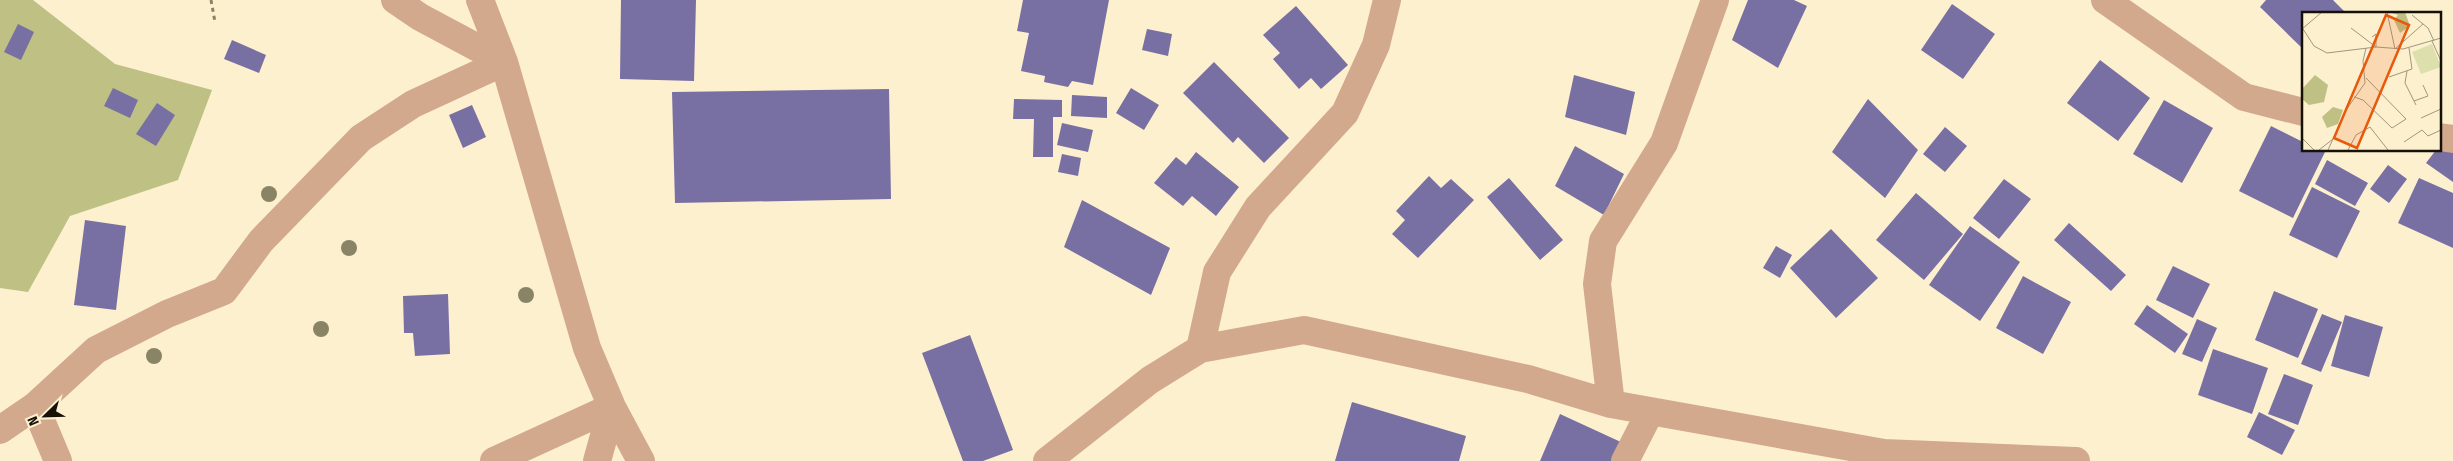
<svg xmlns="http://www.w3.org/2000/svg" width="2453" height="461" font-family="'Fira Sans Condensed',sans-serif">
<rect width="100%" height="100%" fill="#fdf0cf"/>
<path fill="#bec084" d="M0,0H33L115,64L212,90L178,180L70,216L28,292L0,288Z"/>
<path fill="#786fa3" d="M621,0H696L694,81L620,79Z
M1023,0H1109L1093,85L1072,81L1068,87L1044,82L1045,76L1021,71L1029,33L1017,31Z
M1748,0H1794L1807,6L1778,68L1732,40Z
M2266,0H2333L2347,14H2303V49L2260,7Z
M1952,4L1995,34L1963,79L1921,50Z
M1296,6L1348,65L1321,89L1311,78L1299,89L1273,59L1280,53L1263,35Z
M18,24L34,32L21,60L4,52Z
M1147,29L1172,34L1168,56L1142,50Z
M232,40L266,55L259,73L224,59Z
M2100,60L2150,98L2118,141L2067,103Z
M1214,62L1289,138L1264,163L1238,137L1233,143L1183,93Z
M1574,75L1635,92L1626,135L1565,117Z
M113,88L138,100L130,118L104,106Z
M1131,88L1159,105L1144,130L1116,113Z
M889,89L891,199L675,203L672,92Z
M1072,95L1107,97V118L1071,116Z
M1014,99L1062,100V117H1053V157H1033L1034,119H1013Z
M1868,99L1918,150L1885,198L1832,152Z
M2164,100L2213,128L2182,183L2133,154Z
M157,103L175,115L156,146L136,134Z
M472,105L486,137L463,148L449,115Z
M1062,123L1093,130L1088,152L1057,145Z
M2271,126L2303,142V150H2320L2325,152L2293,218L2239,191Z
M1945,127L1967,146L1945,172L1923,154Z
M1575,146L1624,174L1604,215L1555,186Z
M2436,150L2453,151V182L2426,163Z
M1196,152L1239,187L1216,216L1192,196L1183,206L1154,183L1176,157L1186,165Z
M1062,154L1081,158L1078,176L1058,172Z
M2327,160L2368,183L2355,206L2315,184Z
M2388,165L2407,179L2389,203L2370,189Z
M1429,176L1441,188L1451,179L1474,200L1418,258L1392,234L1405,220L1396,211Z
M1509,178L1563,240L1540,260L1487,197Z
M2419,178L2453,193V248L2398,223Z
M2004,179L2031,199L1999,239L1973,218Z
M2312,187L2360,211L2337,258L2289,235Z
M1916,193L1963,234L1924,280L1876,240Z
M1082,200L1170,248L1151,295L1064,247Z
M85,220L126,226L116,310L74,305Z
M2069,223L2126,275L2111,291L2054,240Z
M1970,226L2020,262L1980,321L1929,285Z
M1831,229L1878,278L1836,318L1790,268Z
M1776,246L1792,255L1780,278L1763,268Z
M2173,266L2210,284L2193,318L2156,300Z
M2023,276L2071,302L2043,354L1996,328Z
M2274,291L2318,309L2298,358L2255,340Z
M448,294L450,354L415,356L413,333H404L403,296Z
M2147,305L2188,334L2175,353L2134,324Z
M2322,314L2342,322L2321,372L2301,364Z
M2345,315L2383,327L2369,377L2331,366Z
M2197,319L2217,328L2202,362L2182,354Z
M970,335L1013,450L983,461H963L922,353Z
M2213,349L2268,368L2252,414L2198,395Z
M2284,374L2313,385L2298,425L2268,414Z
M1352,402L1466,436L1459,461H1335Z
M2259,412L2295,430L2282,455L2247,437Z
M1560,414L1623,443L1615,461H1540Z"/>
<g fill="none" stroke-linecap="round" stroke-linejoin="round">
<path stroke="#8b826b" stroke-width="3" stroke-dasharray="4 4" stroke-linecap="butt" d="M211,0L215,22"/>
<path stroke="#d3a98d" stroke-width="28" d="M395,0L420,17L504,62
M480,0L504,62L587,348L612,407L641,461
M2105,0L2244,97L2303,112
M2439,137L2453,139
M1200,349L1217,272L1258,207L1345,113L1376,45L1387,0
M1611,404L1597,284L1603,241L1664,143L1715,0
M35,406L58,461
M0,430L35,406L96,350L167,314L224,291L261,241L361,138L413,104L504,62
M494,461L612,407
M597,461L612,407
M1047,461L1150,380L1200,349L1304,330L1528,379L1611,404L1884,453L2076,461
M1625,461L1650,412"/>
</g>
<g fill="#8a8466">
<circle cx="269" cy="194" r="8"/>
<circle cx="349" cy="248" r="8"/>
<circle cx="526" cy="295" r="8"/>
<circle cx="321" cy="329" r="8"/>
<circle cx="154" cy="356" r="8"/>
</g>
<g transform="translate(2302 12)">
<rect width="139" height="139" fill="#fdf0cf"/>
<path d="M130,32L139,55L119,62L110,40Z" fill="#dde0ac"/>
<path d="M103,0L108,14L98,21L92,8L96,3L90,1ZM13,63L26,73L22,90L7,93L0,87V77ZM31,95L41,98L36,112L25,116L20,105Z" fill="#bec084"/>
<path fill="none" stroke="#a1977f" stroke-width="1" d="M85,0L93,37M110,3L126,16L132,29M49,16L74,35M0,17L20,0M1,17L12,34L25,41L74,35L101,37L139,26M70,25L74,22V35M130,29L139,49M93,37L121,12M105,59L103,71L114,93M87,65L110,57L107,36M52,85L61,88L90,116L104,107L64,66M112,89L126,84L121,73M119,106L139,97M0,126L12,138M102,130L120,118L126,124L139,118M17,138L31,127M26,138L44,98L63,71L61,49L64,36M46,138L54,123L68,115L86,138"/>
<path fill="#e8590c" fill-opacity="0.15" stroke="#e8590c" stroke-width="2.5" d="M84,3L107,13L55,136L32,126Z"/>
<rect width="139" height="139" fill="none" stroke="#161106" stroke-width="2.5"/>
</g>
<g transform="translate(45 416) rotate(247)" stroke="#fdf0cf" stroke-width="4" paint-order="stroke">
<path d="M0-4L9 19L0 12L-9 19Z" fill="#161106"/>
<text y="-8" font-size="14" font-weight="bold" text-anchor="middle" fill="#161106">N</text>
</g>
</svg>
